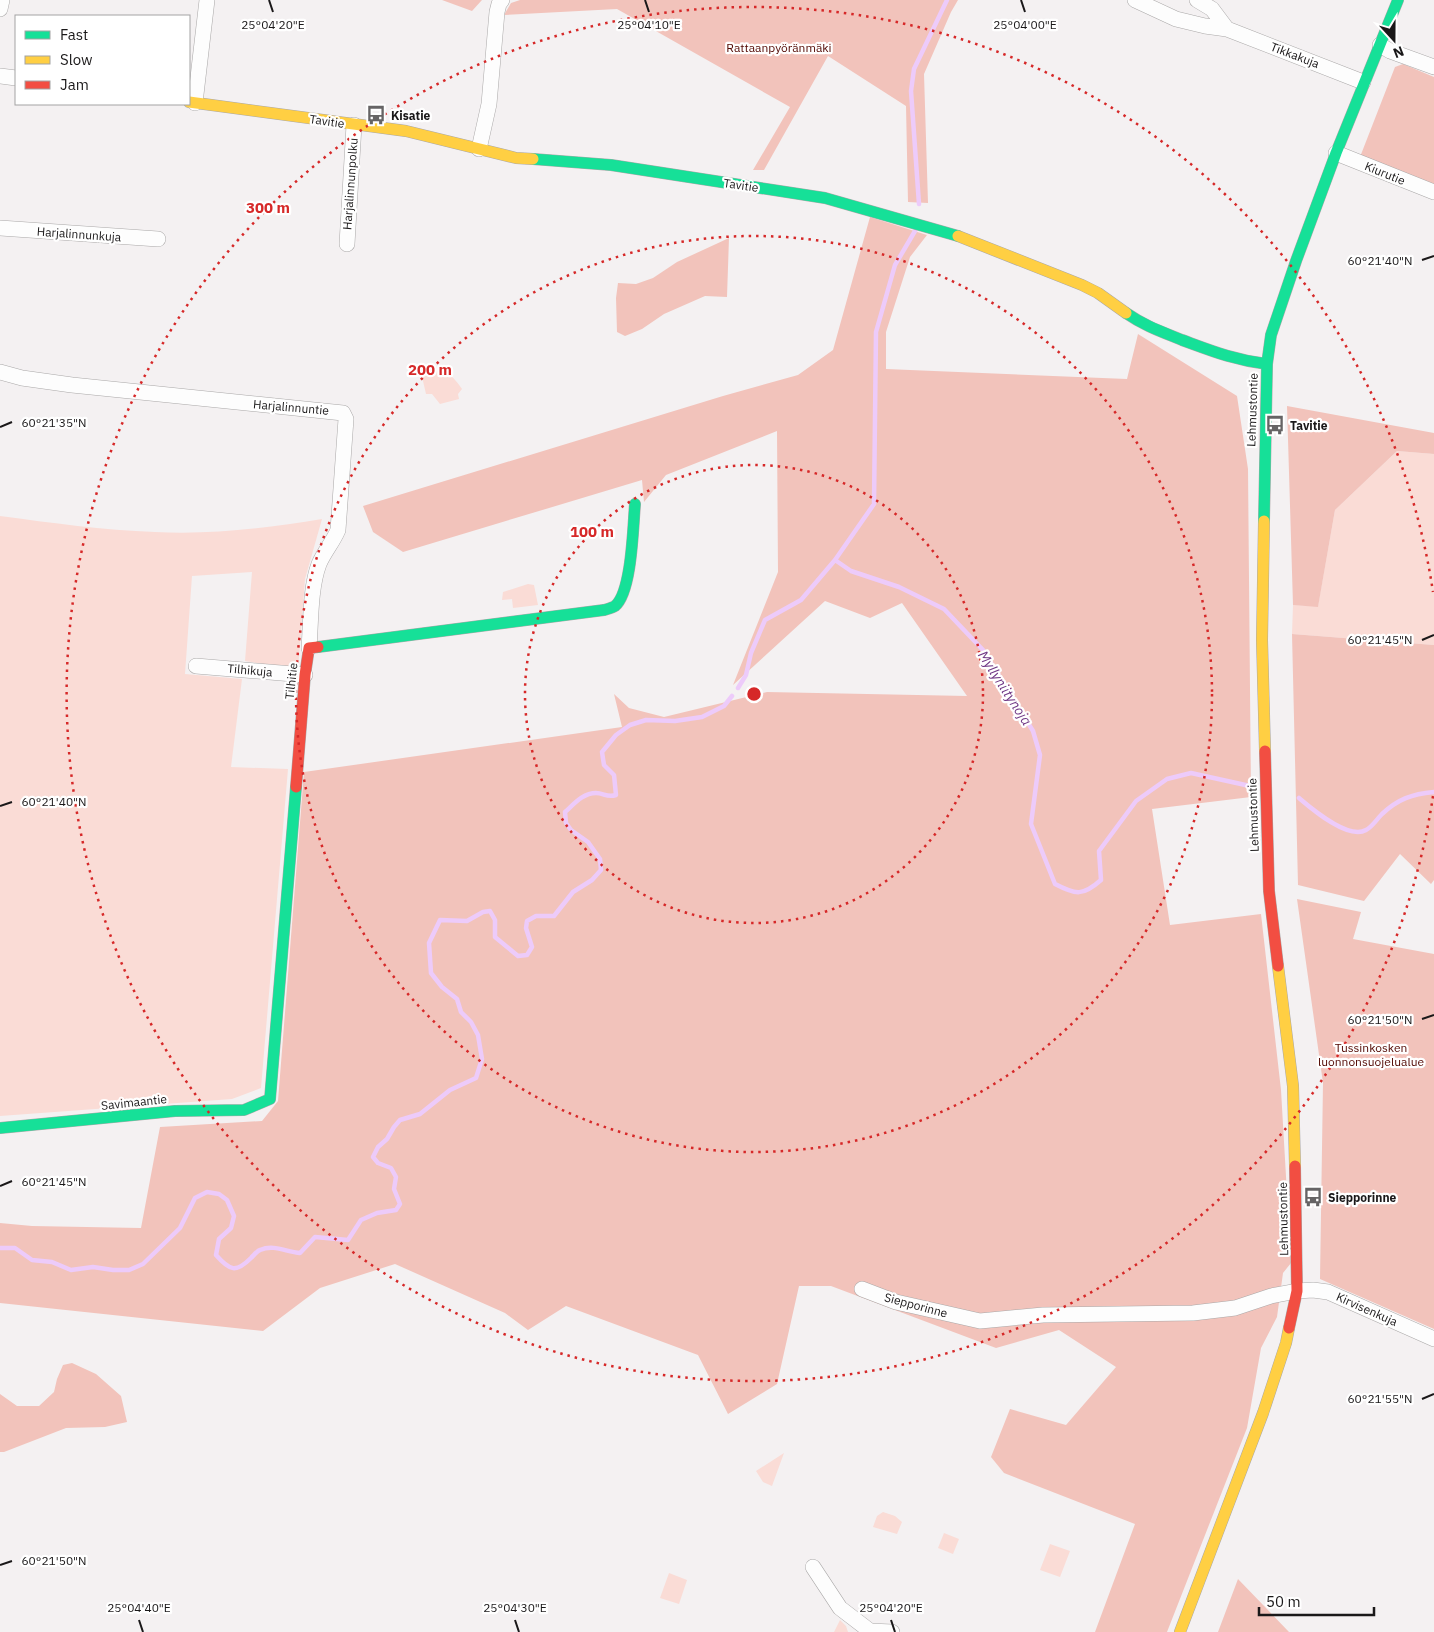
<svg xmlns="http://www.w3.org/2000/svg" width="1434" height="1632" font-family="'IBM Plex Sans',sans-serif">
<rect width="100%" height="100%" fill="#f4f1f2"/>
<path fill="#fadcd6" d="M423,371C444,371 450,371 462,389L458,394L459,399L440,404L432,394H426L423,381Z
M1397,451L1434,454V645L1292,634L1293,605L1318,606L1335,510Z
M0,516C52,523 103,530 155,532C211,535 268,528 322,519L305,579L298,670L245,661L252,572L192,576L185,674L242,679L231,767L288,769L261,1088L232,1099L0,1116Z
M528,584L534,585L538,605L513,608L512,599L502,600L503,592Z
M784,1453L772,1486L763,1482L756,1471Z
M883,1512L895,1516L902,1522L897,1534L873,1527L877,1516Z
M944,1533L959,1539L953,1554L938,1548Z
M1050,1544L1070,1551L1060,1577L1040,1570Z
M669,1573L687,1580L679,1604L660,1598Z
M840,1620L846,1626L848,1632H834Z"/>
<path fill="#f2c3bb" d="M442,0H482L472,11Z
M520,0H958L951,12L924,74L928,203L908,202L906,106L828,56L764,170H753L790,107L617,9L504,15L511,3Z
M1403,64L1434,77V188L1360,157L1395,67Z
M870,217L927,235L910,257L886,332V369L1127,379L1138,334L1237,396L1248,469L1251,797L1152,809L1170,925L1261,914L1281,1090L1291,1263L1283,1273L1277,1317L1261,1348L1247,1428L1167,1632H1095L1135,1524L1004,1473L991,1457L1010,1409L1066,1425L1116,1367L1059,1330L996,1348L831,1286H799L777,1384L728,1414L698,1355L566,1306L528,1330L505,1313L395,1264L320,1288L263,1331L0,1303V1223L32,1226L141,1228L160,1127L262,1121L278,1101L304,772L622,727L614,694L629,708L664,717L767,692L967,696L902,603L870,618L825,601L733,685L778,572L777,431L666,475L644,502L642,480L403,552L373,532L363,506L723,396L798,375L833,350Z
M729,238L727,297L705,296L664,314L642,329L625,336L617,332L616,298L618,283L636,284L653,278L677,262Z
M1287,406L1434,433V454L1397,451L1335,510L1318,607L1293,605Z
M1292,634L1434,645V880L1431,884L1400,854L1364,901L1298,885Z
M1297,899L1361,912L1353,939L1434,954V1329L1320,1279L1323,1083Z
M72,1363L96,1374L121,1396L127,1422L105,1427L66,1428L4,1452H0V1394L17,1406H39L54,1392L57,1379L63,1365Z
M1238,1579L1289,1632H1218Z"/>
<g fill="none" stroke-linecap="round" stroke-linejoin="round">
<path stroke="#edcbfa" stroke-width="4.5" d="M919,204L911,91L914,69L947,0
M835,560L851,571L899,587L944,609L983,650L1033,731L1040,755L1031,824L1055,884C1076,895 1083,896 1101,880L1099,851L1136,801L1167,779L1191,773L1250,786
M738,688L746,675L751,653L765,620L801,600L835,560L874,504L876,332L895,265L915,231
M1299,798C1312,809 1348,840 1366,830C1372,827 1377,819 1382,814C1398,799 1412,794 1434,792
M0,1248H15L32,1260L52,1262L71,1270L93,1267L113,1270H129L143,1264L180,1228L195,1198L207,1192L219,1194L227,1200L234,1216L231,1228L219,1239L216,1255C230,1271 236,1273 251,1258C254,1255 257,1251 260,1250C274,1244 286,1252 300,1253L315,1237L348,1240L361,1220L377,1213L396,1210L400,1204L394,1189L396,1177L391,1168L378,1163L373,1157L378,1147L387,1139L394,1127L400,1120L420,1114L450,1090L476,1078L482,1059L478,1035L471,1022L461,1012L457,999L442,987L431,973L429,943L440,920L467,921L483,912L490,911L495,920V937L518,956L527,955L532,947L526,928L527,921L536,916H554L573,892L592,880L601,870L600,859L588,842L571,830L566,823L565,812C574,804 583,793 596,793C604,793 607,798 616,795L614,775L604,765L602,752L616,735L630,725L646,720L675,721L702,717L724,706L732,696"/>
<defs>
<path id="street" d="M1135,0L1176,19L1205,26L1227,29L1363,82
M1197,0L1212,9L1227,29
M0,9L2,0
M1380,45L1390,51L1434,67
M0,76L16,78
M195,103L207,0
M479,149L489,104L497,12L499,4L502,0
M1336,153L1434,192
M0,228L158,239
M347,244L354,125
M0,372L22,378L72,385L343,413L346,419L338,530C333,542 324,552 319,564C310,588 311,622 309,648
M196,666L305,675
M862,1289L896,1302L980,1321L1043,1315L1193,1313L1235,1308L1271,1296L1297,1291L1313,1290L1328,1292L1434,1339
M813,1567L840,1608L870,1631L892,1632"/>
<path id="fast" d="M533,159L611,165L825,198L958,236
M1126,313C1145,326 1160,331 1182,340C1212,351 1234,360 1267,364
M1264,521L1267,364L1271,335L1296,261L1336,153L1398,0
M318,647L604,610C607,609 612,608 615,606C632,592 633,526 635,504
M0,1128L175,1111L244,1110L270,1099L296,787"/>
<path id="slow" d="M189,102L406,131L516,158L533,159
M958,236L1082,285L1098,293L1126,313
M1264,521L1262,640L1265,751
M1278,966L1293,1086L1295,1166
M1180,1632L1263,1413L1286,1343L1289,1328"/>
<path id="jam" d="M1265,751L1269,891L1278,966
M296,787L305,675L309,648L318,647
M1289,1328L1297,1291L1295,1166"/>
</defs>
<use href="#street" stroke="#aaa8a8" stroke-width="16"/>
<use href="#fast" stroke="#aaa8a8" stroke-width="12"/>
<use href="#slow" stroke="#aaa8a8" stroke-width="12"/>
<use href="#jam" stroke="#aaa8a8" stroke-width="12"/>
<use href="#street" stroke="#fdfdfd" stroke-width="15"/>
<use href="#fast" stroke="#16e098" stroke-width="11"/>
<use href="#slow" stroke="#ffcf43" stroke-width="11"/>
<use href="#jam" stroke="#f24e42" stroke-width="11"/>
</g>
<path fill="none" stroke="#1a1819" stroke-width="2" d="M269,0L273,12M645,0L649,12M1021,0L1025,12M1422,260L1434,256M0,427L12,422M1422,640L1434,635M0,806L12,802M1422,1019L1434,1015M0,1186L12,1181M1422,1399L1434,1394M0,1565L12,1561M139,1620L143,1632M515,1620L519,1632M891,1620L895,1632"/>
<g fill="none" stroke="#d62828" stroke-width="2.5" stroke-dasharray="2.5 5">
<circle cx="754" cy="694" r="229"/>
<circle cx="754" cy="694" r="458"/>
<path d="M1433 796A687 687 0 1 1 1433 592"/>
</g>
<defs>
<symbol id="bus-bare" viewBox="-9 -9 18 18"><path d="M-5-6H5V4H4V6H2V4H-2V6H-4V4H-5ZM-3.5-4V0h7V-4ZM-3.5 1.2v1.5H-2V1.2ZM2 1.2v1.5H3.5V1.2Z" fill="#666465" stroke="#fff" stroke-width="2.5" paint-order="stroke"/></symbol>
</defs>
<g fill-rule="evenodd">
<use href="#bus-bare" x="362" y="101" width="28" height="28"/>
<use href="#bus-bare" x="1261" y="411" width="28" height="28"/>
<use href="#bus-bare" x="1299" y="1183" width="28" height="28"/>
</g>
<g text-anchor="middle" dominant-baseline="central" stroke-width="4.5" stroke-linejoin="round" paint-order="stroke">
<g font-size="12" fill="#520802" stroke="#fff">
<text x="779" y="47">Rattaanpyöränmäki</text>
<text x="1371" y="1047">Tussinkosken<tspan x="1371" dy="14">luonnonsuojelualue</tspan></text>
</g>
<g font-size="12" fill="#1a1819" stroke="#fff">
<text transform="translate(1295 55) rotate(21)">Tikkakuja</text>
<text transform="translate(327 121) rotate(8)">Tavitie</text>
<text transform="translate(1385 173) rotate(22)">Kiurutie</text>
<text transform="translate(350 184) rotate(-86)">Harjalinnunpolku</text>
<text transform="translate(741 185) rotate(8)">Tavitie</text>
<text transform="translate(79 234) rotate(4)">Harjalinnunkuja</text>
<text transform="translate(291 407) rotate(5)">Harjalinnuntie</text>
<text transform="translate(1252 410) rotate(-88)">Lehmustontie</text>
<text transform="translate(250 670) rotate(5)">Tilhikuja</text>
<text transform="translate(291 681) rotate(-84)">Tilhitie</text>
<text transform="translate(1253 815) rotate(-92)">Lehmustontie</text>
<text transform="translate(134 1102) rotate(-6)">Savimaantie</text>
<text transform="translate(1283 1219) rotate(-91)">Lehmustontie</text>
<text transform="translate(916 1305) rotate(15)">Siepporinne</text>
<text transform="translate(1367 1309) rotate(24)">Kirvisenkuja</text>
</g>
<g font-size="12" font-weight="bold" fill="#1a1819" stroke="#fff" text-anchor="start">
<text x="391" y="115">Kisatie</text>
<text x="1290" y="425">Tavitie</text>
<text x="1328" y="1197">Siepporinne</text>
</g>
<g font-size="14" font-style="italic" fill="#713986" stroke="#fff">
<text transform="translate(1005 688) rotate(57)">Myllyniitynoja</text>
</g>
</g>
<g font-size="12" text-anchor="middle" fill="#1a1819" stroke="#fff" stroke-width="4.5" stroke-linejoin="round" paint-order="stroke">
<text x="273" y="29">25°04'20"E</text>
<text x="649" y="29">25°04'10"E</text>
<text x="1025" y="29">25°04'00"E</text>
<text x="1380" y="265">60°21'40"N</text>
<text x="54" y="427">60°21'35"N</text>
<text x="1380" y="644">60°21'45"N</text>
<text x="54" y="806">60°21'40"N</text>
<text x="1380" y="1024">60°21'50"N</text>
<text x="54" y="1186">60°21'45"N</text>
<text x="1380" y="1403">60°21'55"N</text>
<text x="54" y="1565">60°21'50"N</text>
<text x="139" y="1612">25°04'40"E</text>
<text x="515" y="1612">25°04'30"E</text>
<text x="891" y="1612">25°04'20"E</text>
</g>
<circle cx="754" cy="694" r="8" fill="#d62828" stroke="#fff" stroke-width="2.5"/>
<g font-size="15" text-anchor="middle" font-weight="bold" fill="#d62828" stroke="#fff" stroke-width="4.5" stroke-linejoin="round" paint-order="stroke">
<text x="268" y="213">300 m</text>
<text x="430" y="375">200 m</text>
<text x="592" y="537">100 m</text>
</g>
<rect x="15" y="15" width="175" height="90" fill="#ffffff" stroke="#a3a3a3"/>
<rect x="25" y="31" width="25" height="8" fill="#16e098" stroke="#a3a3a3"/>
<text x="60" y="40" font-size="15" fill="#1a1819">Fast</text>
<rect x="25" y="56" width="25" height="8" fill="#ffcf43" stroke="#a3a3a3"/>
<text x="60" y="65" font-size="15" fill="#1a1819">Slow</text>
<rect x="25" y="81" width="25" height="8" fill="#f24e42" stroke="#a3a3a3"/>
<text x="60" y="90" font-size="15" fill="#1a1819">Jam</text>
<g transform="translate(1394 40) rotate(159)" stroke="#ffffff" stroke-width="4" paint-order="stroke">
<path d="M0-4L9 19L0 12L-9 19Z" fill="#1a1819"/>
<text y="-8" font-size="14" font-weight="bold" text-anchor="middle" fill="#1a1819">N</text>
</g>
<path d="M1259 1607v8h115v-8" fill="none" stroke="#1a1819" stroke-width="2.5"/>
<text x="1266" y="1607" font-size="15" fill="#1a1819" stroke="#ffffff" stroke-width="4" paint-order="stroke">50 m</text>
</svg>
